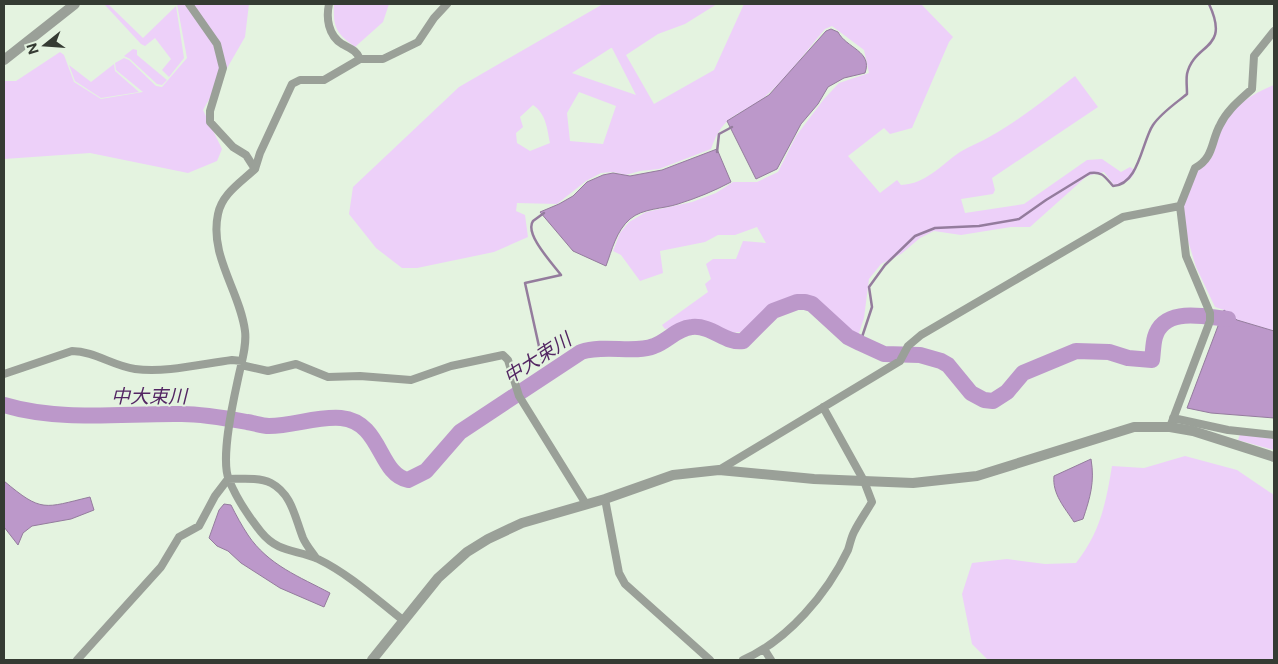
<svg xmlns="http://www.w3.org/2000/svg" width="1278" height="664" font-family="'Public Sans','Noto Sans JP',sans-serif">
<rect width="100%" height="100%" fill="#e4f3e0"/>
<path fill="#edd0f9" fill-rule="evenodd" d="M104,4H108L143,38L176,6L184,58L169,77L162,70L171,59L155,38L145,46L141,44Z
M177,4H249L245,37L203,110L222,149L217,161L188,173L90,153L4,159V81H16L60,52L64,55L74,82L101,99L143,92L116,70L115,63L124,58L129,60L156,86L162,87L187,58Z
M334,4H389L383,22L355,47C336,33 333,28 334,4Z
M603,4H717L685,24L658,34L626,55L654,104L714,70L744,4H921L953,37L949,42L912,128L890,134L884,128L848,156L880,193L897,180L901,185C926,184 941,165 960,152C970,146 981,142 991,136C1021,119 1048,97 1075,76L1098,107L992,178L995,190L993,194L961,199L965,213L1024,204L1087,160L1102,159L1121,172L1130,167L1135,170C1133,181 1124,183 1114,185L1104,172L1087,176L1030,227H1011L961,235L934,231L920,238L901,254L881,264L869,279L864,318L857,339C831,314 808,283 770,309C759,316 754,330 740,332C729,334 718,328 707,326C692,323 679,326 665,329L662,325L708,292L705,284L711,279L706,264L713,259H736L743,241L766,243L757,227L735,235H718L705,242L660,251L663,273L640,281L621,255L613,251L620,233L629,222L646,212L692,202L716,193L733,182H757L778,172L796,136L824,99L839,83L869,73L864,50L832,26L825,29C807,50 790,74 769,93C743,117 725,109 711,149L659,169L640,171L626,175L613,172L601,173L586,181L557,204L517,203L516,211L525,215L528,237L494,252L417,268H402L376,248L349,214L353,187L459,87ZM611,48H612L636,95L572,73ZM579,92L616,106L603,144L570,141L567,113ZM533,105C546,114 547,128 550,143L530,151L517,143L516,133L523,127L520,117Z
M133,49L137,50V55L167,80L162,85L157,84L130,59L124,56Z
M114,64L115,71L139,92L101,98L75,81L69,65L91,82Z
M1274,85V331L1237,320L1224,310L1215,307L1196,267L1186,234L1183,207L1198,169C1220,158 1213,143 1223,125C1234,105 1254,93 1274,85Z
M1240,434L1274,437V450L1238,440Z
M1185,456L1237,470L1274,495V660H988L972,644L962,594L972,563L1007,559L1045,564L1076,563C1100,533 1106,503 1112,466L1144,468Z"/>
<path fill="#bc98ca" stroke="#947c9d" d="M831,29L838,32C846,48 873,51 865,73L844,78L828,87L818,104L801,124L777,169L756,179L727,121L769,95L826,31Z
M717,149L731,182C714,191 697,198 678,204C663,209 643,208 630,219C616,231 612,250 606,266L573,251L540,212L559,204L573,196L587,182L603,175L613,173L630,176L662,170Z
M1224,310L1237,320L1274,331V418L1211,413L1187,408Z
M1091,459C1095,482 1090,498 1083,519L1074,522C1065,508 1052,494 1054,476Z
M4,481C42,513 44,508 90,497L94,510L71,519L32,526L23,533L18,545L4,527Z
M224,504L231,505C236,515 242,526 248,535C268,565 300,577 330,593L324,607L280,588L241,563L228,551L217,546L209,538L219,510Z"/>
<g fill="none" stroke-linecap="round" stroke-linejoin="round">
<path stroke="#947c9d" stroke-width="2.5" d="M717,152L719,134L732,127
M860,343L872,307L869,287L885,265L915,236L935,228L979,226L1019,219L1046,200L1090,173C1102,171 1105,177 1113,186C1139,185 1142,141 1153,125C1161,113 1176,103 1187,94C1187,87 1186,80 1187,74C1194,42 1231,51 1209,4
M542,360L525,283L561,275C553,264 524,234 533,221L544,213
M544,373L545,376"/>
<path stroke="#bc98ca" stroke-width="16" d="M4,405C61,422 124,413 182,414C203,414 225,418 247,422C254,423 262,426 269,426C293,426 317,416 341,418C382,422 378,474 408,480L426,471L460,432L581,352C605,344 634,354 654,346C668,341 677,328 692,327C712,325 726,344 743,341L773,311L797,302H805L812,304L848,337L860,343L884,354L920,355L941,361L948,365L971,393L984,400L993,401L1007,392L1023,373L1076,351L1109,352L1128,358L1152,360C1153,353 1153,344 1155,337C1164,306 1205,317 1228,319"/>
<path stroke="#9aa098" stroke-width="8" d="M189,4L217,44L223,68L210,111V122L233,147L246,155L255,169C240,183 222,194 218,214C209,256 240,291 245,331C247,346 241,364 238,379C233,402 220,459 229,480C236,497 249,517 261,532C279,554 297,549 318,559C349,574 376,599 404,621
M329,4C326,18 328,35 342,44C351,49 356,50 360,59
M255,169L260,153L292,84L300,80H324L360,59H383L418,42L434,18L447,4
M241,365L268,371L296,364L328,377L360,376L411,380L451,366L503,355L508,360L519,396L586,504
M4,374L72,351C94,351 113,366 135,369C166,373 201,364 232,360L242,361
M1173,418L1228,430L1274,435
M1170,427L1210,321V313L1186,256L1180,206
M719,470L900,361L908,346L921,335L1123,217L1180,206L1195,168C1214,158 1211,141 1220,125C1227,110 1240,100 1252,89L1254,56L1274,31
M228,479C241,479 259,477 271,483C292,494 295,518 303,538C306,545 312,552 316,558
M605,499L619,573L625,584L710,660
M764,649L771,660
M77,660L161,567L179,537L199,526L215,496L228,479
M743,660C788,640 827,594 848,550C850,544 851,538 854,532C859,522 866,512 872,502L864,481L823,407"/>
<path stroke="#9aa098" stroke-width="10" d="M4,60L75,4
M372,660L438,578L467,552L488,539L522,523L605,499L673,475L719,470L814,479L913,483L977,476L1134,427H1170L1193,431L1274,457"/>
</g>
<g text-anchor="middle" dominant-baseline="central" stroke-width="4" stroke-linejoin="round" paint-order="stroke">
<g font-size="19" font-style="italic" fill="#532663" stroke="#e4f3e0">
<text transform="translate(537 358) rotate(-33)">中大束川</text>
<text x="149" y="396">中大束川</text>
</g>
</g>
<rect width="1278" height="664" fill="none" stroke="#353b33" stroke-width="10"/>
<g transform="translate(45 45) rotate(253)" stroke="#e4f3e0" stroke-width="4" paint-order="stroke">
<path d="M0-4L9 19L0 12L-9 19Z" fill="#353b33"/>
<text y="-8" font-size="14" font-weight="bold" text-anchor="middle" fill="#353b33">N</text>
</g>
</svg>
